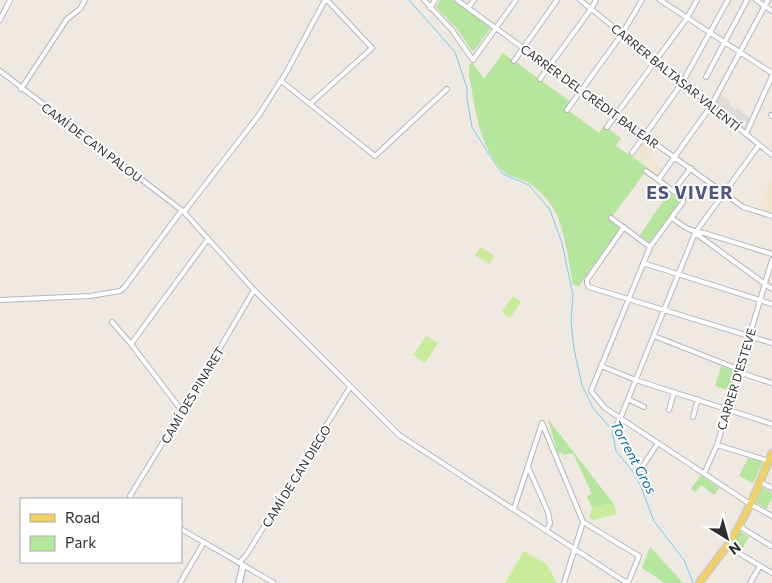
<svg xmlns="http://www.w3.org/2000/svg" width="772" height="583" font-family="Commissioner,sans-serif">
<rect width="100%" height="100%" fill="#efe9e1"/>
<path fill="#f0e6d1" d="M645,139L658,148L650,159L664,169L658,176L632,157Z
M769,180L772,181V214L759,210Z"/>
<path fill="#b6e59e" d="M440,0H452L490,27V29L474,51L471,50L458,30L436,7Z
M503,53L571,102L568,110L599,133L604,126L621,138L616,146L648,168L610,220L620,228L579,286L573,285C569,263 565,231 555,211C549,200 536,186 525,181C518,178 509,176 504,172C478,146 476,109 469,76V66L472,62L484,79Z
M669,192L680,202L650,243L640,235Z
M721,366L732,370L735,374L730,391L715,386Z
M548,419L613,503L592,508L587,496L592,494L573,453L563,455L561,452L558,454Z
M748,458L763,462L753,483L739,476Z
M701,475L719,488L714,495L701,485L696,492L691,489Z
M762,487L772,493V499L766,509L755,502Z
M741,532L749,537L741,551L732,546Z
M650,547L683,583H665L642,568Z"/>
<path fill="#c9ec9a" d="M481,247L494,256L489,264L475,255Z
M513,296L521,302L510,318L502,312Z
M426,336L438,343L425,363L413,355Z
M613,503L617,514L593,520L589,517L592,508Z
M524,551L546,564L557,583H505Z"/>
<path fill="#dfdcd8" d="M718,92L730,102L729,104L735,110L737,108L752,120L746,134L711,106Z"/>
<g fill="none" stroke-linecap="round" stroke-linejoin="round">
<path stroke="#75cff0" stroke-width="1" d="M409,0L455,52L467,88V99L472,127L488,153L503,174L529,185L550,210L562,243L573,295L571,321L574,349L582,385L593,408L612,430L616,451L635,474L641,487L654,521L684,560L693,583"/>
<defs>
<path id="street" d="M424,0L452,30L473,60L516,0
M457,0L743,207L772,216
M580,0L772,155
M660,0L772,73
M756,0L772,11
M430,8L435,0
M468,8L474,0
M0,20L10,0
M514,61L557,0
M0,71L184,212L254,290L399,435L627,583
M706,77L747,0
M540,79L591,9L596,0
M281,81L310,104L372,48L329,2L326,0
M21,89L67,19L80,9L85,0
M310,104L375,156L447,89
M567,110L622,34L642,0
M771,115L772,116
M607,127L687,18L697,0
M746,134L772,76
M632,153L682,83L728,0
M646,171L683,198V202L650,247L591,391L605,408L750,504L772,516
M658,180L711,106L768,0
M673,191L691,168
M184,212L259,115L287,71L325,0
M611,218L650,247
M672,218C683,226 690,232 704,233L772,254
M624,227L587,280V284L589,287L772,343
M695,233L772,289
M643,263L772,304
M0,300L90,296L120,291L124,288L182,210
M112,322L131,344
M654,336L738,369
M601,366L636,380L772,424
M738,372L772,383
M628,399L644,407
M669,410L674,392
M182,411L131,344L208,239
M693,417L698,399
M542,423L583,522L564,583
M658,443L640,470L616,426L620,419L695,233L759,145
M717,445L769,461
M528,467L548,512L550,523L547,530
M704,474L717,445L772,260
M760,482L772,488
M131,499L130,496L203,377L254,290
M514,509L542,423
M583,522L639,556L628,583
M739,526L771,546
M181,529L274,583
M727,546L772,573
M239,563L247,554L350,387
M180,583L204,542
M750,583L760,566"/>
<path id="secondary" d="M239,583L243,566"/>
<path id="primary" d="M699,583L733,538L752,501L772,453"/>
</defs>
<use href="#street" stroke="#b4b7c1" stroke-width="6"/>
<use href="#secondary" stroke="#b4b7c1" stroke-width="8"/>
<use href="#primary" stroke="#c9c9c9" stroke-width="9"/>
<use href="#street" stroke="#fff" stroke-width="4"/>
<use href="#secondary" stroke="#fff" stroke-width="5.5"/>
<use href="#primary" stroke="#f2d163" stroke-width="6"/>
</g>
<g text-anchor="middle" dominant-baseline="central" stroke-width="4" stroke-linejoin="round" paint-order="stroke">
<g font-size="12" fill="#2e2e2e" stroke="#fff">
<text transform="translate(676 77) rotate(39)">CARRER BALTASAR VALENTÍ</text>
<text transform="translate(590 96) rotate(36)">CARRER DEL CRÈDIT BALEAR</text>
<text transform="translate(92 142) rotate(37)">CAMÍ DE CA'N PALOU</text>
<text transform="translate(736 379) rotate(-73)">CARRER D'ESTEVE</text>
<text transform="translate(192 395) rotate(-59)">CAMÍ DES PINARET</text>
<text transform="translate(296 476) rotate(-58)">CAMÍ DE CAN DIEGO</text>
</g>
<g font-size="14" font-style="italic" fill="#0d6fa3" stroke="#fff">
<text transform="translate(634 457) rotate(62)">Torrent Gros</text>
</g>
<g font-size="18" font-weight="bold" letter-spacing="1" fill="#4d5680" stroke="#fff">
<text x="690" y="192">ES VIVER</text>
</g>
</g>
<rect x="20" y="498" width="162" height="65" fill="#ffffff" stroke="#ababab"/>
<rect x="30" y="514" width="25" height="8" fill="#f2d163" stroke="#ababab"/>
<text x="65" y="523" font-size="15" fill="#2e2e2e">Road</text>
<rect x="30" y="536" width="25" height="15" fill="#b6e59e" stroke="#ababab"/>
<text x="65" y="548" font-size="15" fill="#2e2e2e">Park</text>
<g transform="translate(727 538) rotate(143)" stroke="#ffffff" stroke-width="4" paint-order="stroke">
<path d="M0-4L9 19L0 12L-9 19Z" fill="#2e2e2e"/>
<text y="-8" font-size="14" font-weight="bold" text-anchor="middle" fill="#2e2e2e">N</text>
</g>
</svg>
